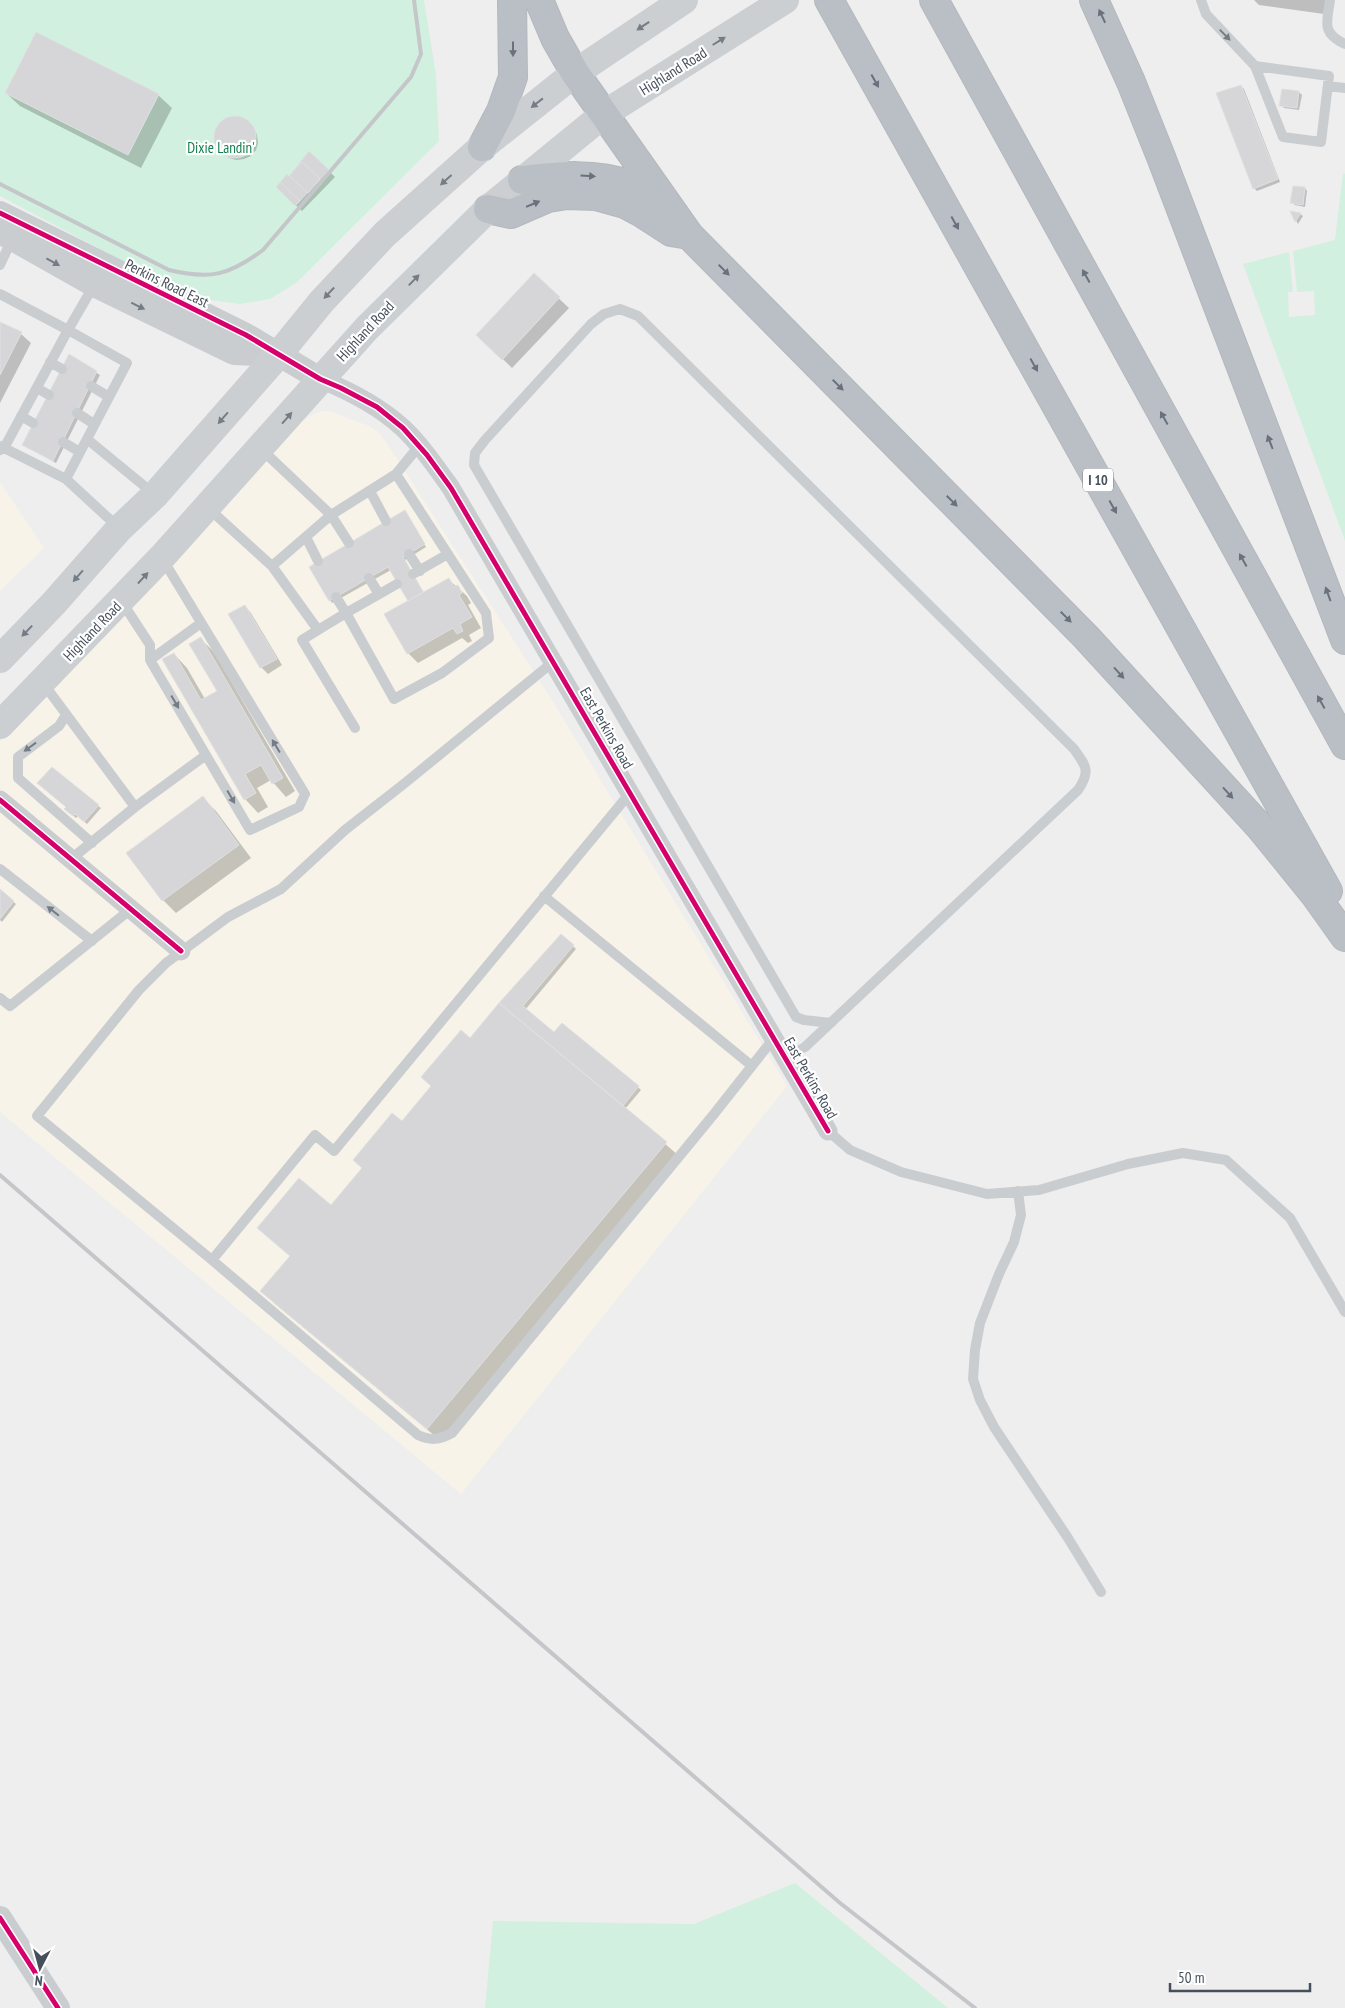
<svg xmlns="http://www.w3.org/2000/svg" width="1345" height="2008" font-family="'PT Sans Narrow',sans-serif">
<rect width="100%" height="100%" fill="#efeeee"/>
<path fill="#f7f3e9" d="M329,411L369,426L378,432L386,442L550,697L787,1086L461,1494L0,1112V742L87,654L298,423L318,412Z
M0,482L44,548L0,591Z"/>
<path fill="#d1f0df" d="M0,0H424L436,75L439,141L296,283L270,299L240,304L204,299L164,283L0,196Z
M1343,173L1345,174V541L1243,264L1289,252L1293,292H1288L1289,317L1315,315L1314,291L1297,292L1293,251L1335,240Z
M795,1883L948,2008H485L493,1921L694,1924Z"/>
<path fill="#0003" d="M1254,0H1326L1324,14L1259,5Z
M37,33L158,95L172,108L141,168L20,106L6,93Z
M1241,86L1244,89L1280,182L1257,191L1254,188Z
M1299,92L1302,95L1299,110L1284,108L1281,105Z
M237,117L244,120L254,128L257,135L258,143L256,150L251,156L244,159L236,160L229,158L220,149L216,143L215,135L218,128L223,122L229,118Z
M328,170L335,177L302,211L277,187L290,177Z
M1305,188L1307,191L1305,207L1295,205L1292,203Z
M1292,213L1300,214L1303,216L1298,224Z
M534,275L569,308L512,368L478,335Z
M0,323L21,334L31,343L0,403Z
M69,356L100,375L56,463L23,445Z
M405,512L426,547L405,560L424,593L448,579L467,596L471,603L468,605L481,628L469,635L472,641L468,643L462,638L418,663L408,653L386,614L409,601L391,570L332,603L330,600Z
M245,606L251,613L282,665L268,674L261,667L230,615Z
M201,639L214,652L295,791L286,797L271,780L257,788L268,807L258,813L245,799L174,654L187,668L205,699L218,692Z
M203,798L216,811L251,858L176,913L163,900L128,853Z
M98,806L101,808L87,824L78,816L76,818L66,809L67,807Z
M0,891L16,904L2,922L0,920Z
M573,946L576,949L525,1010L554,1034L562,1024L638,1087L641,1090L625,1109L679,1156L441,1441L275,1304L262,1291L291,1257L259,1228L332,1207L470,1040Z"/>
<path fill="#d6d6d9" stroke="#e0e0e1" d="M36,32L159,94L128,155L5,93Z
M1241,85L1278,179L1253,189L1216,93Z
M1282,89L1299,91L1297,108L1279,106Z
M214 137a21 21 0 1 1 42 0a21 21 0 1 1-42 0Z
M309,151L329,170L295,206L276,187L287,174L289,176Z
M302,162L320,179L308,193L289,176Z
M280,182L300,201L295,206L276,187Z
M1293,186L1305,187L1303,205L1290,203Z
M1290,211L1301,213L1295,222Z
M534,273L560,297L502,360L476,335Z
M0,322L22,332L0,375Z
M69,354L97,371L53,461L22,445Z
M405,510L425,544L403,557L423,592L408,601L388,567L329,601L309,567Z
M449,578L454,587L458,585L462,593L459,595L472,617L460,624L463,631L457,634L453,628L407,654L384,614Z
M245,605L277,659L260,668L228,614Z
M201,637L283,778L272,784L261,765L245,774L256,793L244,800L162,659L174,653L201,700L217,691L189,644Z
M52,767L99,805L84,822L75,814L73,816L64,809L66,807L37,783Z
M203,796L239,845L162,901L126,853Z
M0,889L14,901L0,919Z
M561,934L574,945L523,1006L554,1032L562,1023L639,1086L623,1106L499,1003Z
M499,1003L667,1142L427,1429L260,1291L290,1256L257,1228L299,1178L331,1205L362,1168L353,1160L392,1113L402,1121L431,1086L421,1077L461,1030L470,1038Z"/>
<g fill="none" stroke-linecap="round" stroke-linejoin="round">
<defs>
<path id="motorway" d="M539,0L555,38L575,73L689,235L1086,637L1259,826L1315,895L1345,937
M829,0L1328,891
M934,0L1345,745
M1094,0L1131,82L1161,157L1345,640
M482,147L501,111L513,77L512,0
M522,180C559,176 595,172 631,185C641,189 652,197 662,202
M488,209L511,214L548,198L567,195L596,196L625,204L640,212L671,232L689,235"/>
</defs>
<use href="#motorway" stroke="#b3b8be" stroke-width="30"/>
<path stroke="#cacdd0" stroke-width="10" d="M1201,0L1206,14L1255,66
M1330,0C1327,22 1321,33 1345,44
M1255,66L1329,76L1321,142L1283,137Z
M1328,86L1345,88
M0,265L12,239
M94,285L68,330L127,363L87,439L154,494
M0,294L68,330L4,448L0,450
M50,362L62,369
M91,386L109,397
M37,388L49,395
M77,413L94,424
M21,416L33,423
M63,442L80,452
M0,446L66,479L87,439
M66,479L119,528
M370,491L386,521
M207,507L272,566L331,515L260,448
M306,537L318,561
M349,543L331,515L396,474L419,446
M409,554L420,571
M272,566L318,630L346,613L394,699L442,673L489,638L486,613L396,474
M413,574L448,554
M369,578L379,594
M336,597L346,613L397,584
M122,602L150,645V660L250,830L299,807L305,794L162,558
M318,630L302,640L355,728
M150,660L201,623
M553,662L405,783L345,830L281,889L228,917L166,963L139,990L37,1116L212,1260L315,1135L334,1151L630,793
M43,683L135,807L71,859
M66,715L59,726L18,757V778L92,843
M135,807L206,755
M0,869L92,941
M544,896L752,1066
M0,998L10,1006L131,909
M786,1058L805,1047L1078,790C1091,771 1086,766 1074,749L638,316L620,309L604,314L591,324L485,440L475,453L474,465L796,1017L804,1020L831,1023
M828,1131L850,1150L901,1172L987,1194L1039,1190L1128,1164L1183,1153L1226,1160L1290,1218L1345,1312
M1018,1191L1021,1215L1014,1242L999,1274L980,1323L975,1350L973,1379L980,1400L994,1427L1068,1538L1101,1592
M212,1260L418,1435C431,1441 439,1440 452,1433L714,1114L774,1038"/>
<path stroke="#cacdd0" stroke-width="19" d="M320,379C350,391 379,406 403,428C421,445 436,467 451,488L828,1131
M0,800L181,951"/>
<path stroke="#cacdd0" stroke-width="24" d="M0,213L246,335L320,379
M0,232L94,285L234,353L276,355
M0,1918L58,2008"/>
<path stroke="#cbcfd2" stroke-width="28" d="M0,659L54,603L119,529L155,495L278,355L322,301L385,234L482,147L575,73L684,0
M0,725L162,557L367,328L488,209L604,114L785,0"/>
<use href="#motorway" stroke="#babfc5" stroke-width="28"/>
<path stroke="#c4c6c9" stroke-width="4" d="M0,184L169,270C211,280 229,275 263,250L411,77L421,54L414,0
M0,1175L840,1903L975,2008"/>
<defs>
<path id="cycleway" d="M0,213L246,335L320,379L341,388L377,407L403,428L427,455L451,488L828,1131
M0,800L181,951
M0,1918L58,2008"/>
</defs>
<use href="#cycleway" stroke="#fff" stroke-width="8"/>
<use href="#cycleway" stroke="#d6006c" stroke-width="5"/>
</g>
<defs><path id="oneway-solid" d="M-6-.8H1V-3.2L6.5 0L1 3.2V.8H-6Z" transform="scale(1.25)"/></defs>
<g fill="#68717c">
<use href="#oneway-solid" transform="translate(1102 16) rotate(-115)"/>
<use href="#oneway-solid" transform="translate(513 49) rotate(90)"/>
<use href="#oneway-solid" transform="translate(875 81) rotate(61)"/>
<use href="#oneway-solid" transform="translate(588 176) rotate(4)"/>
<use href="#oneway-solid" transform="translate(533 204) rotate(-23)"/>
<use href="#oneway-solid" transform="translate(955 223) rotate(61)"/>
<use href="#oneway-solid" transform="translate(724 270) rotate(45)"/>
<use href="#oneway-solid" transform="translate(1086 276) rotate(-119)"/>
<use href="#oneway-solid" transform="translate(1034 365) rotate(61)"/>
<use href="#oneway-solid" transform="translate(838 385) rotate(45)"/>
<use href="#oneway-solid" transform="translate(1164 418) rotate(-119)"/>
<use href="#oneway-solid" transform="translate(1270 442) rotate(-111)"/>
<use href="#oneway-solid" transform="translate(952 501) rotate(45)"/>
<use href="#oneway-solid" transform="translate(1113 507) rotate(61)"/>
<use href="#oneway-solid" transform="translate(1243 560) rotate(-119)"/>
<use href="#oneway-solid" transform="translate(1328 594) rotate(-110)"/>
<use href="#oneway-solid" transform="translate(1066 617) rotate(45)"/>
<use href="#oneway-solid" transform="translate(1119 673) rotate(48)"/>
<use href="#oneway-solid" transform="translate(1321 702) rotate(-119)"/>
<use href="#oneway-solid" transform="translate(1228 793) rotate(48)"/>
</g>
<g fill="#747c85">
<use href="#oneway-solid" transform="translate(643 26) rotate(146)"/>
<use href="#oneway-solid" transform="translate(1225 35) rotate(46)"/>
<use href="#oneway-solid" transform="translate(719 41) rotate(-32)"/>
<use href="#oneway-solid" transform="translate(537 103) rotate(142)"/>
<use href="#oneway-solid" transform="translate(446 180) rotate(138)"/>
<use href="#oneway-solid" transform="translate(53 262) rotate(29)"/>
<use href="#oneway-solid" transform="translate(414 280) rotate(-46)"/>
<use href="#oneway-solid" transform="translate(329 293) rotate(133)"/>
<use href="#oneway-solid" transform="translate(138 306) rotate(26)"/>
<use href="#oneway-solid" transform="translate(223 418) rotate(131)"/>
<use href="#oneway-solid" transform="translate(287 418) rotate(-49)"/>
<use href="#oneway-solid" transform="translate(78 576) rotate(131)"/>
<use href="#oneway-solid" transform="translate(143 578) rotate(-47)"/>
<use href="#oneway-solid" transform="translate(27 631) rotate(134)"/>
<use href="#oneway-solid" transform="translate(175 702) rotate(60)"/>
<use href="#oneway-solid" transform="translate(276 746) rotate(-121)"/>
<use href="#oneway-solid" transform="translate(30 747) rotate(144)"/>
<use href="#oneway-solid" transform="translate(231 797) rotate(60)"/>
<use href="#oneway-solid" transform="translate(53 911) rotate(-142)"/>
</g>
<g text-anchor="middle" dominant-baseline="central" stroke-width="4.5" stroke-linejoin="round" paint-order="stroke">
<rect fill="#fff" stroke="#7d848d" stroke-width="1" x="1083" y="468.5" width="30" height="23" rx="4"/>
<g font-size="14" font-weight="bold" fill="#45505c">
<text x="1098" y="480">I 10</text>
</g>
<g font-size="15" fill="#45505c" stroke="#fff">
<text transform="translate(673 71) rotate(-32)">Highland Road</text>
<text transform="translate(167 283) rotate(26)">Perkins Road East</text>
<text transform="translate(365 331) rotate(-47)">Highland Road</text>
<text transform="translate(92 631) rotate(-46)">Highland Road</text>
<text transform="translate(607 728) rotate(60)">East Perkins Road</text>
<text transform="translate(811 1078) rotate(60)">East Perkins Road</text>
</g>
<g font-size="15" fill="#12804f" stroke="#fff">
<text x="221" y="147">Dixie Landin'</text>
</g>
</g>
<g transform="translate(40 1968) rotate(186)" stroke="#ffffff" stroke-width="4" paint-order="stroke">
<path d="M0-4L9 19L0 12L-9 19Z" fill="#45505c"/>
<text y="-8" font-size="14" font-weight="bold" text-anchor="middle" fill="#45505c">N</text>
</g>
<path d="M1170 1983v8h140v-8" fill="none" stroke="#45505c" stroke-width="2.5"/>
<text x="1178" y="1983" font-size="15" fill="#45505c" stroke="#ffffff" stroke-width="4" paint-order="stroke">50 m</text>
</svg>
